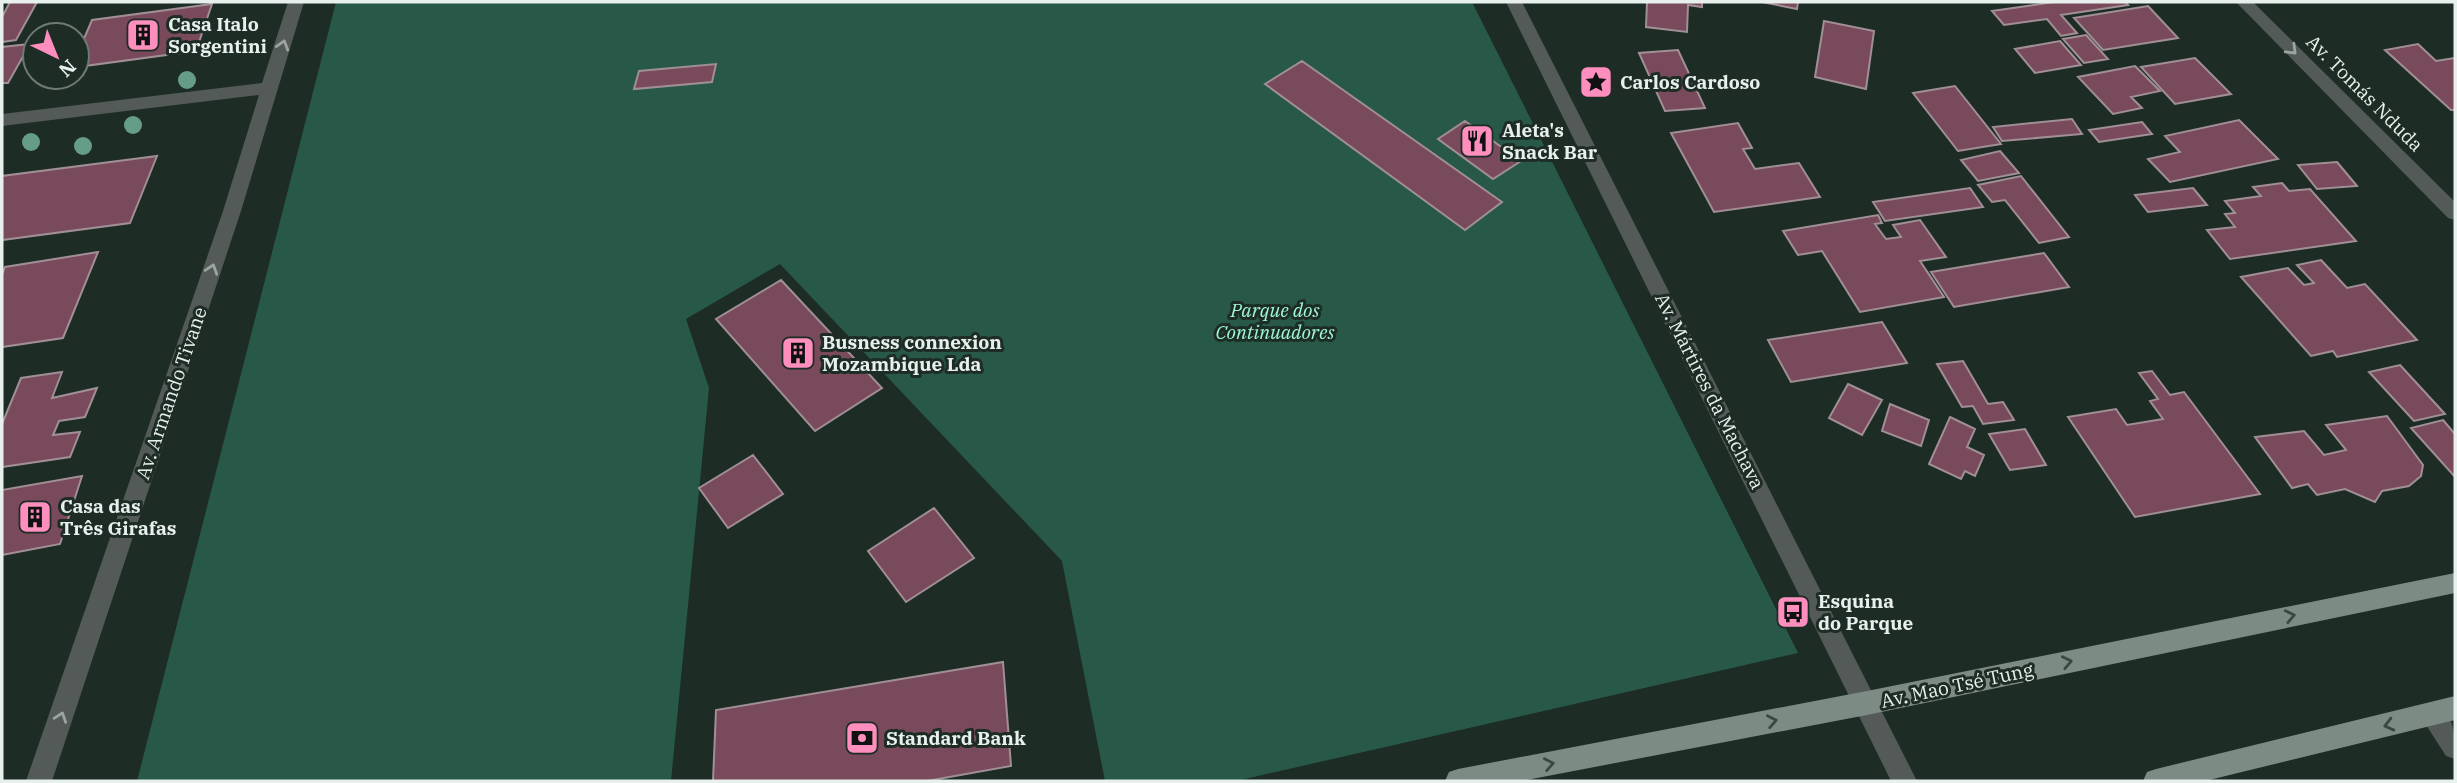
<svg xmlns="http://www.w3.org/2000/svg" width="2457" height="783" font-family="'IBM Plex Serif',serif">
<rect width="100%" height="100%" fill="#1e2c26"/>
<path fill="#285948" d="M336,2H1472L1798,653L1236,781H1105L1062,561L780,264L686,319L709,388L671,781H137Z"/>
<path fill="#79495c" stroke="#a08f95" stroke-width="2" d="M10,2H37L16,40L2,42V17Z
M1647,2H1702V7L1688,5L1687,32L1646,27Z
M1762,2H1798L1797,9Z
M2054,2H2125L2128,5L2061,15L2077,33L2061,36L2047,19L2004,25L1992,11Z
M212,4L196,51L77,67V55L92,20Z
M2148,6L2178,38L2103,50L2074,18Z
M1824,21L1874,31L1866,89L1815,77Z
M2086,35L2108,59L2084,63L2063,39Z
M2060,41L2081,65L2035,73L2015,49Z
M30,44L8,83H2V47Z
M2418,44L2436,61L2455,58V110H2451L2385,50Z
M1678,50L1705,108L1665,111L1639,53Z
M2195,58L2231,94L2175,104L2141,67Z
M1302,61L1502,202L1465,230L1265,84Z
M716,64L712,82L634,89L639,71Z
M2135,66L2160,91L2131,97L2142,108L2113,114L2078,77Z
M1955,86L2001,144L1958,151L1913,93Z
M2072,119L2082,134L2002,141L1993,127Z
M2239,120L2278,159L2170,182L2148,159L2180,152L2165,136Z
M1465,121L1521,161L1493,179L1438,139Z
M2142,122L2152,134L2099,142L2089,130Z
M1738,123L1752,148L1743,149L1755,169L1799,163L1820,197L1714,212L1671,133Z
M2000,151L2019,173L1978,181L1961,160Z
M157,156L130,223L2,240V176Z
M2337,162L2357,186L2317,189L2298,165Z
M2021,176L2069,237L2039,243L2005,200L1992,202L1978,185Z
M2282,183L2289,191L2310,189L2356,241L2230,259L2207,230L2235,227L2225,214L2235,213L2225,201L2261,196L2253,187Z
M1970,188L1983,207L1885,221L1873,202Z
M2193,188L2207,205L2148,212L2135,195Z
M1878,215L1882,223L1875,224L1886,239L1901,237L1893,225L1920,220L1946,257L1920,261L1944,297L1860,312L1822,251L1798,255L1783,231Z
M98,252L63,338L2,347V275L5,267Z
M2044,253L2069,287L1954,307L1931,272Z
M2321,260L2347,288L2365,284L2417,340L2337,357L2333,351L2311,356L2241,277L2288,268L2304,285L2314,283L2297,265Z
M781,280L882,388L815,431L716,319Z
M1882,322L1907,363L1791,382L1768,340Z
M1963,361L1988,404L2003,402L2014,420L1983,424L1973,406L1962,407L1937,364Z
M2400,365L2445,414L2414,421L2369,372Z
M2152,371L2170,395L2184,392L2260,494L2135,517L2068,417L2116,409L2127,425L2163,419L2150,401L2158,399L2139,373Z
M62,372L52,398L97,388L85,417L59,421L53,435L80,432L70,457L2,467V424L21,378Z
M1848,384L1882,400L1862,435L1829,418Z
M1890,404L1929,420L1921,446L1882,431Z
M2387,416L2423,465L2421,476L2409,486L2382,491L2375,502L2345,489L2317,495L2308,484L2292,488L2255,437L2304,431L2324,455L2346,450L2326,425Z
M1950,417L1975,429L1967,447L1984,455L1975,476L1965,471L1961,479L1929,464Z
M2443,420L2455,434V477L2411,428Z
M2025,429L2046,465L2010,470L1989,434Z
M753,455L783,494L728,528L699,488Z
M82,476L60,544L2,555V490Z
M934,508L974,558L906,602L868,551Z
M1003,662L1011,766L927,781H713L716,710Z"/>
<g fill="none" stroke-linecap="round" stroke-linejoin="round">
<path fill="#535a57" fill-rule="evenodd" d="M288,2H304L241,211L52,781H26L223,211L259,95L2,126V114L262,83Z
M1506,2H1522L1917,781H1891Z
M2236,2H2253L2455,202V220L2448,218Z
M2431,702C2456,712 2455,736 2455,759L2446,756L2419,714L2422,706Z"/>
<path fill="#7d8b85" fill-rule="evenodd" d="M2455,573V593L1867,715L1521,781H1445L1449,772L1458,769L1867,691Z
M2455,696V720L2205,781H2143L2147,772L2156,769Z"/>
</g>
<g fill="#659d87">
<circle cx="187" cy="80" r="9"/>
<circle cx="133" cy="125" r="9"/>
<circle cx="31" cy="142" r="9"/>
<circle cx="83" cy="146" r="9"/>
</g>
<defs><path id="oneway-chevron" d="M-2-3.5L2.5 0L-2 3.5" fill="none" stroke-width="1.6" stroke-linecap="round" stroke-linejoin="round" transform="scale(1.75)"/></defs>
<g stroke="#9da5a2">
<use href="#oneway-chevron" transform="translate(283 45) rotate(-73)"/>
<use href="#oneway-chevron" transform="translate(2292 50) rotate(45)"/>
<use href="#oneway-chevron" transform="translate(212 269) rotate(-72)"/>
<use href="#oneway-chevron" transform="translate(61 717) rotate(-71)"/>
</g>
<g stroke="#3a4842">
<use href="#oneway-chevron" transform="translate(2290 616) rotate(-12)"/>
<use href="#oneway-chevron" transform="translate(2067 662) rotate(-12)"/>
<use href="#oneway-chevron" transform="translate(1772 721) rotate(-11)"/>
<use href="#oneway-chevron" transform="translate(2389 725) rotate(166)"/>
<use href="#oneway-chevron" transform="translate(1549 764) rotate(-11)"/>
</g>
<defs>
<symbol id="building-square" viewBox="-11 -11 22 22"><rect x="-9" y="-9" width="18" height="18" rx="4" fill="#fe8ebd" stroke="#1e2c26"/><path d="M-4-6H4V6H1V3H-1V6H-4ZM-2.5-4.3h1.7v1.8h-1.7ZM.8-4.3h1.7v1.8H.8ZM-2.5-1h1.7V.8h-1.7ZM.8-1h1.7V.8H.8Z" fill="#111"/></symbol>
<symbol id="sight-square" viewBox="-11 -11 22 22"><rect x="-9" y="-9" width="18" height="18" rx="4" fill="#fe8ebd" stroke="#1e2c26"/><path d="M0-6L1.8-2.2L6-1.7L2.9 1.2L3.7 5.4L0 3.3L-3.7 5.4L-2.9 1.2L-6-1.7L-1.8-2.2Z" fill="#111"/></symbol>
<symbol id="restaurant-square" viewBox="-11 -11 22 22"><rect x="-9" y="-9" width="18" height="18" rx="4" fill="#fe8ebd" stroke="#1e2c26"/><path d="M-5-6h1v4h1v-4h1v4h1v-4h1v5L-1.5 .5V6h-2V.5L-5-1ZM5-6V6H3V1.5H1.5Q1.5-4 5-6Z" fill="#111"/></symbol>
<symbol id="bus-square" viewBox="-11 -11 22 22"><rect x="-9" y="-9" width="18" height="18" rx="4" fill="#fe8ebd" stroke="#1e2c26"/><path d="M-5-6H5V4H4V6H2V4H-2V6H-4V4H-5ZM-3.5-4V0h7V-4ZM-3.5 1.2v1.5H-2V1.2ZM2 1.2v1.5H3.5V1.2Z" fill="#111"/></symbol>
<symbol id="bank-square" viewBox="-11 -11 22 22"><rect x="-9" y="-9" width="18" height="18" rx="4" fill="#fe8ebd" stroke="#1e2c26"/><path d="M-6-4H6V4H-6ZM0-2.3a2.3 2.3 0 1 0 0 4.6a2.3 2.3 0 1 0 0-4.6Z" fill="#111"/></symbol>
</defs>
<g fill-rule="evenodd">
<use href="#building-square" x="124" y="16" width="38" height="38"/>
<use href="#sight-square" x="1577" y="63" width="38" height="38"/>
<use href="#restaurant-square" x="1458" y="122" width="38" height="38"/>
<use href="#building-square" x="779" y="334" width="38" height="38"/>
<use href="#building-square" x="16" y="498" width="38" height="38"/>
<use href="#bus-square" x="1774" y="593" width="38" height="38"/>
<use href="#bank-square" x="843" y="719" width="38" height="38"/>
</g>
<g text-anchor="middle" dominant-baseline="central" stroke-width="6" stroke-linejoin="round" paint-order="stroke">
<g font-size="19" font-weight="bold" fill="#e7f0ec" stroke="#1e2c26" text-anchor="start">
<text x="168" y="24">Casa Italo<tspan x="168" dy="22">Sorgentini</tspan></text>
<text x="1620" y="82">Carlos Cardoso</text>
<text x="1502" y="130">Aleta's<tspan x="1502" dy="22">Snack Bar</tspan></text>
<text x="822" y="342">Busness connexion<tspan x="822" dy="22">Mozambique Lda</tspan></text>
<text x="60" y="506">Casa das<tspan x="60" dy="22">Três Girafas</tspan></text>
<text x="1818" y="601">Esquina<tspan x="1818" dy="22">do Parque</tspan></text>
<text x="886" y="738">Standard Bank</text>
</g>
<g font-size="19" fill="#e7f0ec" stroke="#1e2c26">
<text transform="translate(2365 93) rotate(45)">Av. Tomás Nduda</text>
<text transform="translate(1710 391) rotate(63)">Av. Mártires da Machava</text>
<text transform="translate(171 393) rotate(-71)">Av. Armando Tivane</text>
<text transform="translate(1957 685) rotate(-12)">Av. Mao Tsé Tung</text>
</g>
<g font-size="19" font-style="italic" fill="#9ff9d6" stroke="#1e2c26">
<text x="1275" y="310">Parque dos<tspan x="1275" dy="22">Continuadores</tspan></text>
</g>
</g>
<rect width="2457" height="783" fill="none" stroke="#e7f0ec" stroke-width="7"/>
<g transform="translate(56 56) rotate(137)"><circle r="33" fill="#1e2c26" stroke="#6e7a75" stroke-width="2"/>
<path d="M0-5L12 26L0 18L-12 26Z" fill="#fe8ebd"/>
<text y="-10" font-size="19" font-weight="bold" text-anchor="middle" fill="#e7f0ec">N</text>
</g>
</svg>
